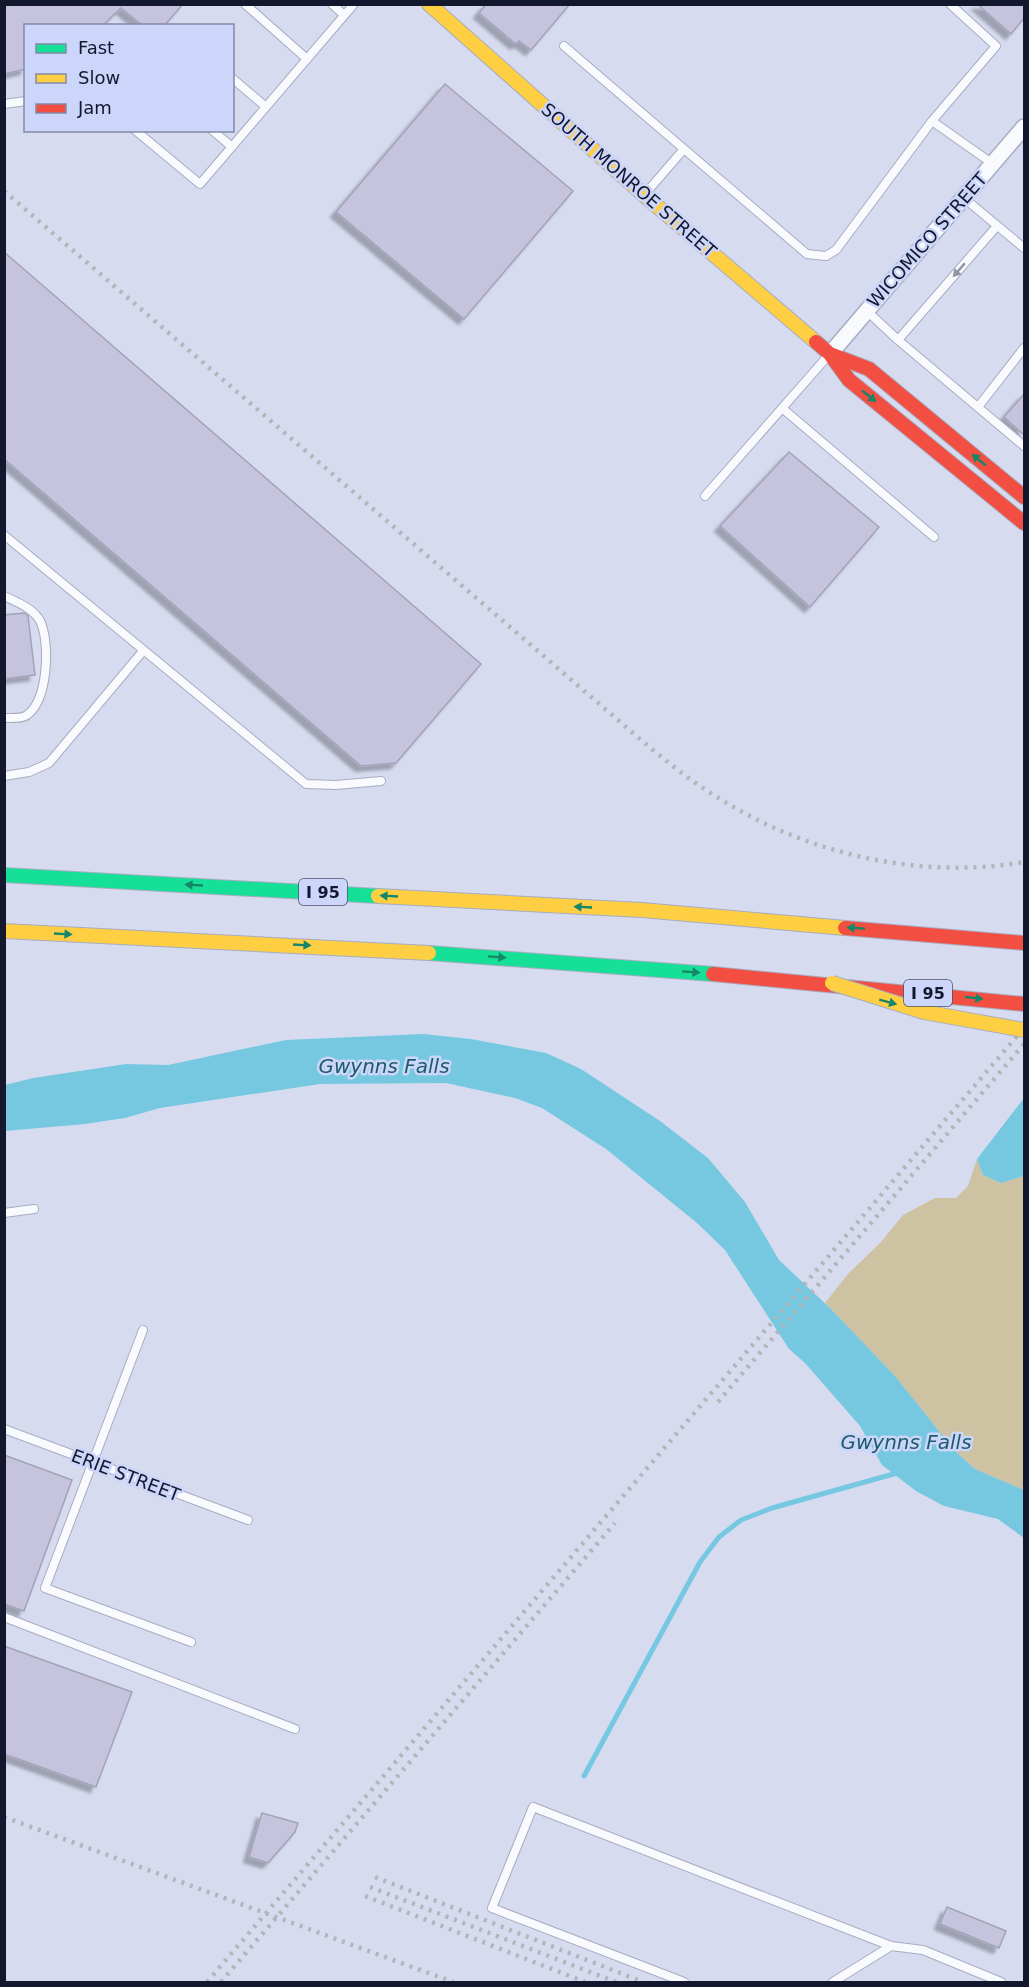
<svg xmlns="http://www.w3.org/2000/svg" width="1029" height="1987" font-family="'DejaVu Sans',sans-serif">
<defs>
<filter id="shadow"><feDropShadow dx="-5.5" dy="5.5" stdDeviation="1.5" flood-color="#0004"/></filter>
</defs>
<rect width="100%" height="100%" fill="#d6dbf0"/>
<path fill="#cdc3a2" d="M977,1159L983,1175L1001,1183L1024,1176V1490L975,1469L955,1451L895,1376L825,1303L848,1274L881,1242L903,1215L935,1198H956L968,1186Z"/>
<path fill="#76c8e0" d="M423,1034L471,1039L546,1053L581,1069L660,1121L708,1158L745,1202L779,1260L831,1309L895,1376L955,1451L975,1469L1024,1490V1538L998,1519L944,1506L916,1491L882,1465L860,1426L805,1363L789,1349L725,1250L697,1223L606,1149L542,1108L515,1098L446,1083L320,1084L160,1108L125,1118L85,1124L5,1131V1085L33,1078L126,1064L168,1065L286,1040Z
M1024,1098V1176L1001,1183L983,1175L977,1159Z"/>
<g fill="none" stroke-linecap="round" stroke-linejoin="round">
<path stroke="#76c8e0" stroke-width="5" d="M584,1776L700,1562L719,1537L741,1520L772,1508L897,1473"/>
</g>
<path fill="#c5c3de" stroke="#a3a3b7" stroke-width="1.5" filter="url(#shadow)" d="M4,4H183L164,26H143L121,8L102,26H26V69L4,74Z
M486,4H570L531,50L519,41L516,44L512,41L479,13Z
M977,4H1024V18L1011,34Z
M445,84L573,191L464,319L336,212Z
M4,252L481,664L396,763L361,766L4,459Z
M1024,394V435L1004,417Z
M789,452L879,527L810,607L720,526Z
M24,613L28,616L35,675L4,679V615Z
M4,1455L72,1480L24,1611L4,1604Z
M4,1646L132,1692L96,1787L4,1754Z
M262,1813L298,1823L295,1832L268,1863L249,1857Z
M947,1907L1006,1931L999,1948L940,1924Z"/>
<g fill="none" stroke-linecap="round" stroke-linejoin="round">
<defs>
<path id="lane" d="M245,4L307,59
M332,4L344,15
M950,4L996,46L932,121L993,164
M564,46L684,149
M232,78L266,107
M4,104L26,101
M135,130L200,184L354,4
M212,130L232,147
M645,194L684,149L807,254L826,256L836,250L932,121
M964,198L1024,248
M867,311L898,340L1024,446
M898,340L997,226
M978,407L1024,348
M782,408L934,537
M705,496L827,357
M4,535L306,784L336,785L381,781
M4,596C17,602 35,609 41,623C50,645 48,700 27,715C22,719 11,718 4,718
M4,776L29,772L49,763L143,651
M4,1213L34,1209
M143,1330L45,1588L191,1642
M4,1429L248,1520
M4,1617L295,1729
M684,1982L492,1908L533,1807L891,1946L923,1950L1001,1982
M833,1982L891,1946"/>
<path id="street" d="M830,354L1024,127"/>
<path id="fast" d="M4,875L378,896
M429,953L713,974"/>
<path id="slow" d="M429,4L644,195L816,342
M378,896L642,910L845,928
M4,931L429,953"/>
<path id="jam" d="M816,342L830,354L849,380L1024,523
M830,354L869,369L1024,497
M845,928L1024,943
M713,974L1024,1004"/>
</defs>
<use href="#lane" stroke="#a7acc0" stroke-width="10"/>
<use href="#street" stroke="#a7acc0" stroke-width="18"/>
<use href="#fast" stroke="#a7acc0" stroke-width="16"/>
<use href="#slow" stroke="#a7acc0" stroke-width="16"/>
<use href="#jam" stroke="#a7acc0" stroke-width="16"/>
<use href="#lane" stroke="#f9fafd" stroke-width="8"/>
<use href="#street" stroke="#f9fafd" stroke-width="15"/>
<use href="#fast" stroke="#16e098" stroke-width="14"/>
<use href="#slow" stroke="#ffcf43" stroke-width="14"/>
<use href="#jam" stroke="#f24e42" stroke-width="14"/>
<path stroke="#b4b5ba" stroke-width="4.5" stroke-dasharray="3 6" stroke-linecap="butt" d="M4,191L633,733C660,756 687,779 717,797C806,854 920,880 1024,862
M718,1402L1024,1044
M4,1817L453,1982
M375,1877L643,1982
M370,1887L616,1982
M365,1896L585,1982
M207,1982L1024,1028
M221,1982L615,1523"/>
<defs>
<path id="slow-bridge" d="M832,983L924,1012L1024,1030"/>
</defs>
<use href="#slow-bridge" stroke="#a7acc0" stroke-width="16" stroke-linecap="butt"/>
<use href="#slow-bridge" stroke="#ffcf43" stroke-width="14"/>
</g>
<defs><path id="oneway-solid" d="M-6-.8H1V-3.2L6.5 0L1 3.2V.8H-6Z" transform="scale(1.5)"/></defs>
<use fill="#9294a0" href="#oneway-solid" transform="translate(959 270) rotate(131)"/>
<g fill="#158668">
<use href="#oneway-solid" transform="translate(869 396) rotate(39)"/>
<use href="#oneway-solid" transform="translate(979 460) rotate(-141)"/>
<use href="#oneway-solid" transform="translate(194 885) rotate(-177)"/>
<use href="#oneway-solid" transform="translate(389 896) rotate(-177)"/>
<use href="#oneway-solid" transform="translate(583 907) rotate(-177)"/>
<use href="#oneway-solid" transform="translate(856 928) rotate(-175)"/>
<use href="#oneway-solid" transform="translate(63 934) rotate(3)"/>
<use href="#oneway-solid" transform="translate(302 945) rotate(3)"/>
<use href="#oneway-solid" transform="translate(497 957) rotate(4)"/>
<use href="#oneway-solid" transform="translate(691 972) rotate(4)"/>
<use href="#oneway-solid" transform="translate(974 998) rotate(6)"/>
<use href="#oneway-solid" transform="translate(888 1002) rotate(15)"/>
</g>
<g text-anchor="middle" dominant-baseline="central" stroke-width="5" stroke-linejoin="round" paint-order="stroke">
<g fill="#ccd5fa" stroke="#4b516b" stroke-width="1.5">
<rect x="299" y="879" width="48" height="26" rx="4.5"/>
<rect x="904" y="980" width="48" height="26" rx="4.5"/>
</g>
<g font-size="16" font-weight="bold" fill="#14182e">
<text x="323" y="892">I 95</text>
<text x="928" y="993">I 95</text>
</g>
<g font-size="18" fill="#14182e" stroke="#ccd5fa">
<text transform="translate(629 180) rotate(41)">SOUTH MONROE STREET</text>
<text transform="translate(927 240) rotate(-49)">WICOMICO STREET</text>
<text transform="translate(126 1475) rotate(21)">ERIE STREET</text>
</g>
<g font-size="20" font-style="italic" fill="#1c5c69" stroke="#ccd5fa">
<text x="384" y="1066">Gwynns Falls</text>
<text x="906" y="1442">Gwynns Falls</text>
</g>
</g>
<rect width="1029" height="1987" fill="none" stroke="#14182e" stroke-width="12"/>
<rect x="24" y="24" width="210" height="108" fill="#ccd5fa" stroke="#8289a8" stroke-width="1.5"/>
<rect x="36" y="44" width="30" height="9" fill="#16e098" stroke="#8289a8" stroke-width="1.5"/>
<text x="78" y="54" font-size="18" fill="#14182e">Fast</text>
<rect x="36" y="74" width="30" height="9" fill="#ffcf43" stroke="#8289a8" stroke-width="1.5"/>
<text x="78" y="84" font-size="18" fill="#14182e">Slow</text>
<rect x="36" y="104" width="30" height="9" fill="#f24e42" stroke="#8289a8" stroke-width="1.5"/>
<text x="78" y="114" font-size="18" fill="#14182e">Jam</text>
</svg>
